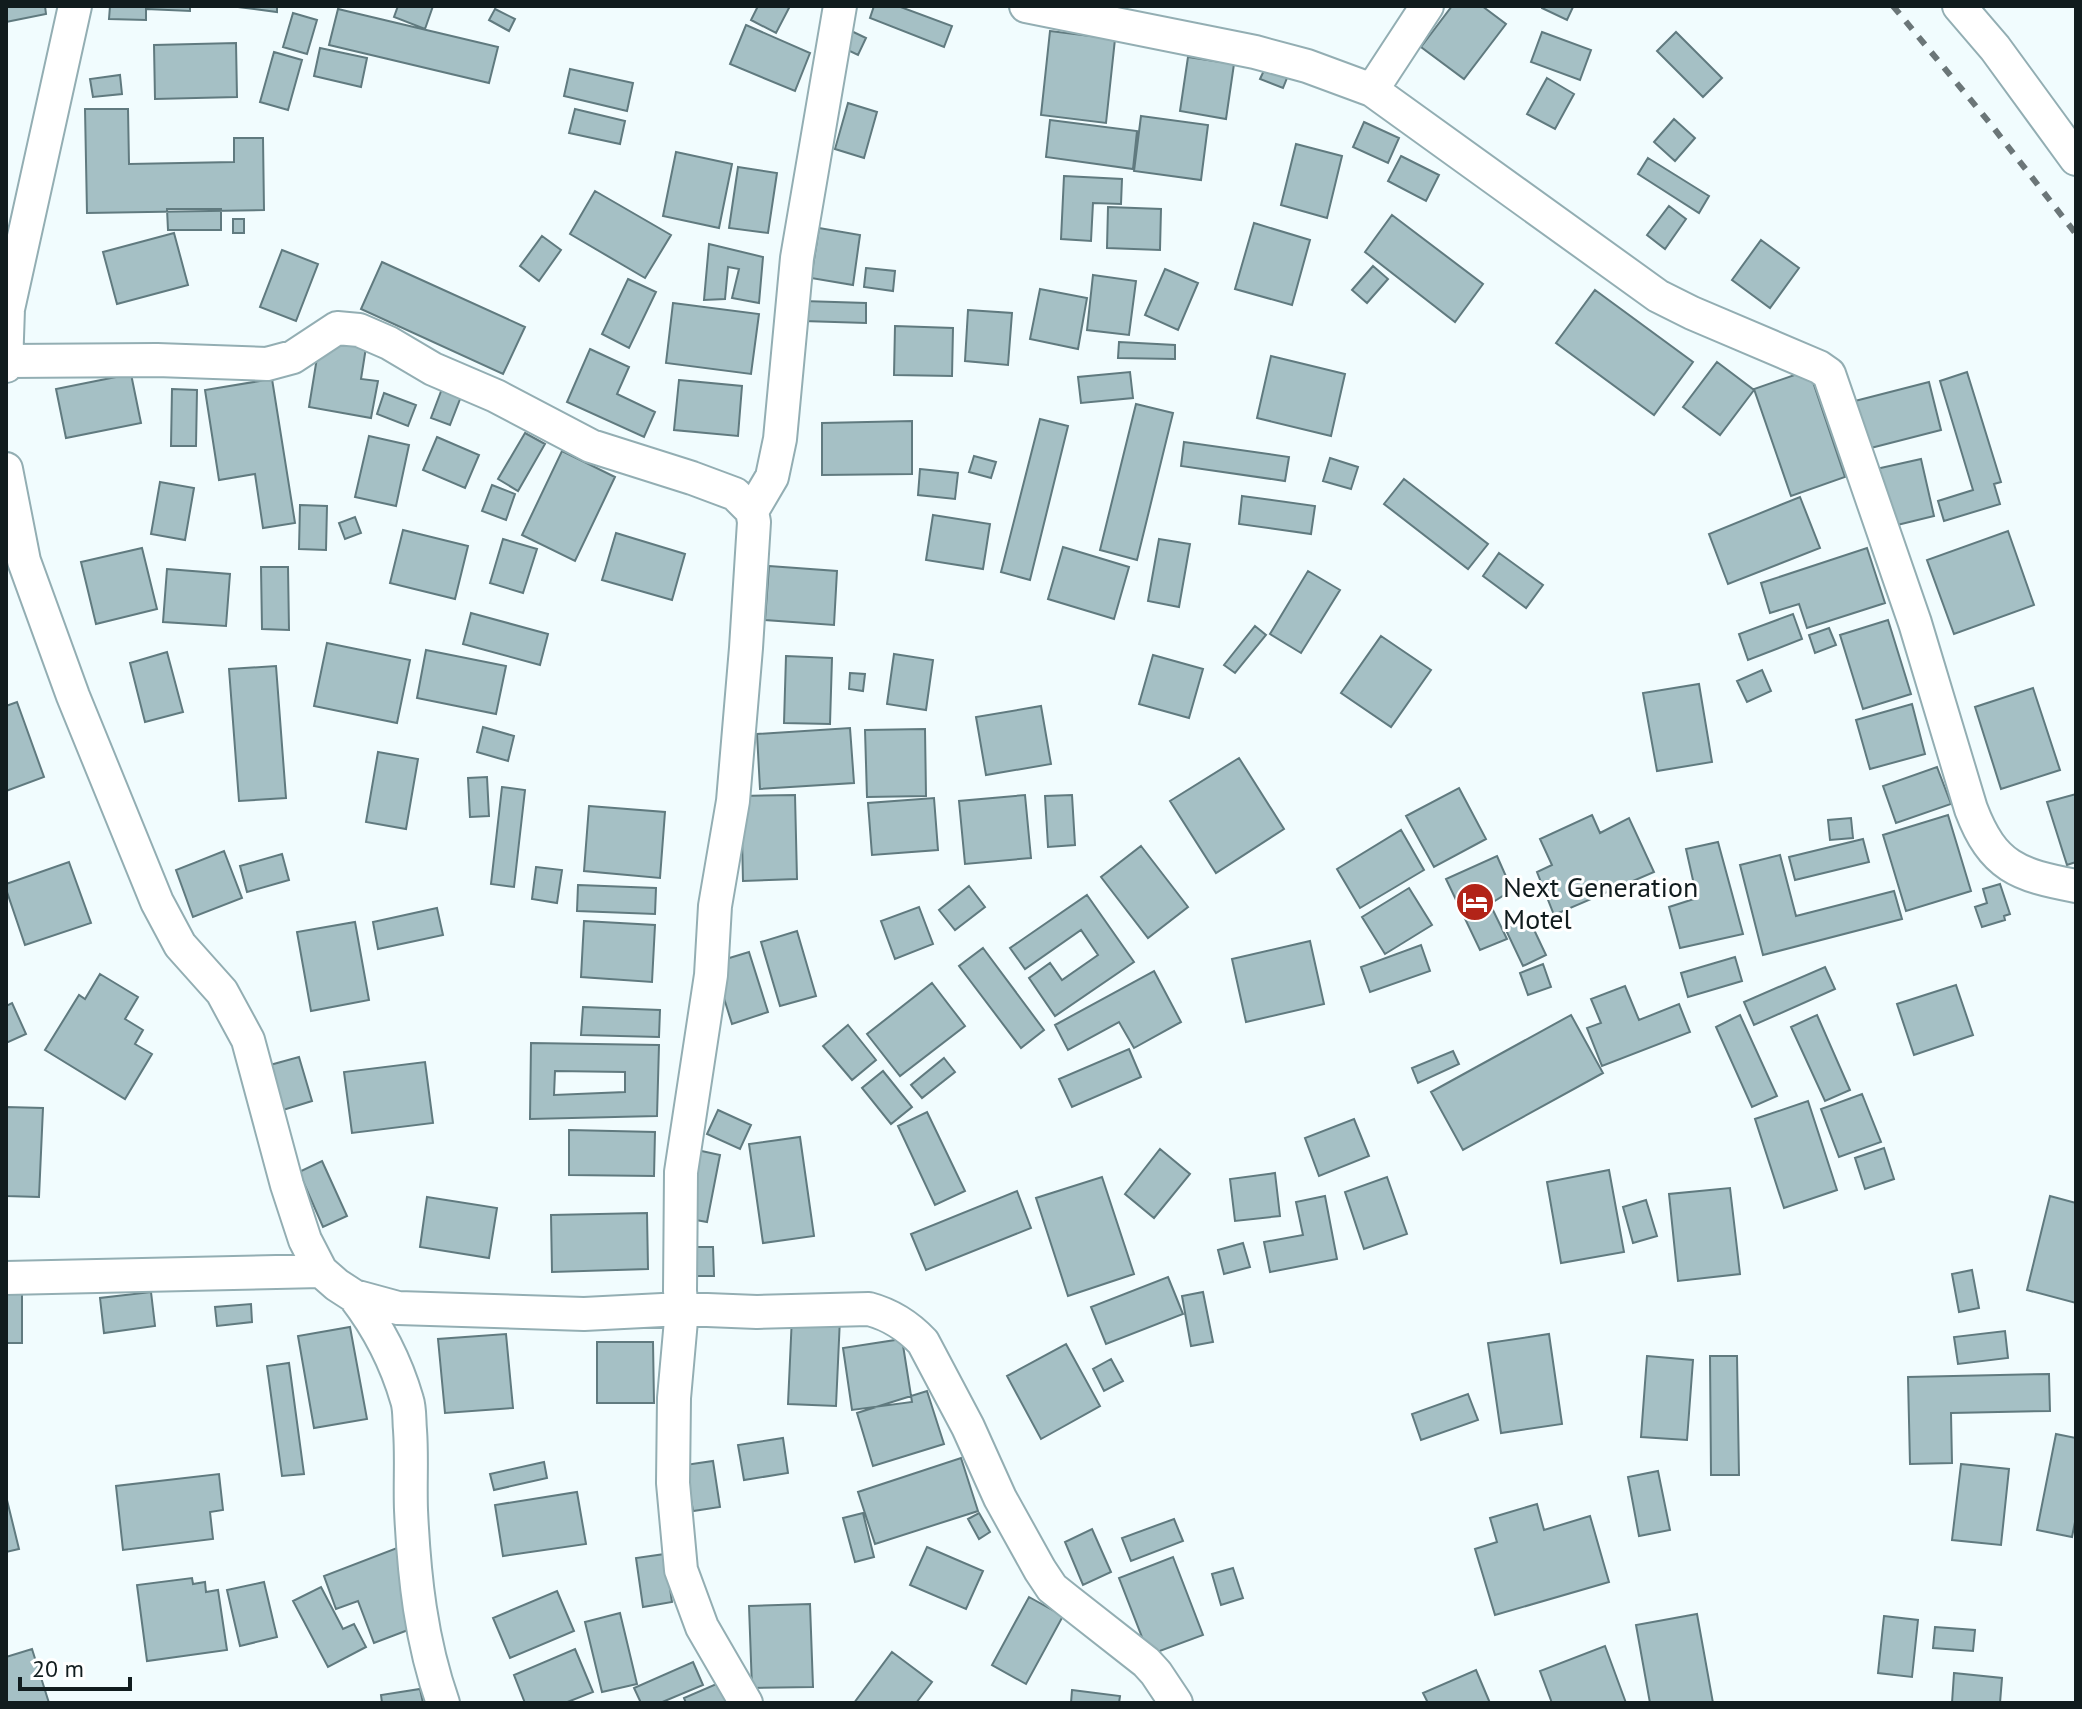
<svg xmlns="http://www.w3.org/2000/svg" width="2082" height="1709" font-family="'PT Sans',sans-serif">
<rect width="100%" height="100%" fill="#f1fcfe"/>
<path fill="#a5c0c5" stroke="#607a7f" stroke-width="2" fill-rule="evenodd" d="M6,6H45L46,14L6,22Z
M110,6H190V11L146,9V20L109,19Z
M230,6H277V12Z
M398,6H433L425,29L394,17Z
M758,6H790L776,33L751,20Z
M874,6H898L952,26L944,47L870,18Z
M1452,6H1482L1506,24L1464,79L1421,47Z
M1542,6H1571L1573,7L1567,20L1542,8Z
M338,9L498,47L489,83L329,45Z
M495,9L515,19L509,31L489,20Z
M293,13L317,20L307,54L283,47Z
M746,25L810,53L795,91L730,64Z
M843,27L866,38L858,55L835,44Z
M1050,31L1115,39L1106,123L1041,115Z
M1542,32L1591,50L1580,80L1531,62Z
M1676,32L1722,78L1703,97L1657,51Z
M236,43L237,97L155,99L154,45Z
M320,48L367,58L361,87L314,76Z
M274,52L302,60L288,110L260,102Z
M1188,57L1234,64L1226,119L1180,111Z
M1267,64L1289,73L1283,88L1260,79Z
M570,69L633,83L627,111L564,96Z
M120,75L122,94L93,97L90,79Z
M1547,78L1574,94L1555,129L1527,114Z
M848,103L877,112L864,158L835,149Z
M85,109H128L129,164L234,162V138H263L264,210L87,213Z
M575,109L625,121L620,144L569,133Z
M1141,116L1208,125L1201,180L1134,171Z
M1674,119L1695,138L1675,161L1654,142Z
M1050,120L1137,131L1133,169L1046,157Z
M1364,122L1399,138L1388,163L1353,147Z
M1296,144L1342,156L1327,218L1281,205Z
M676,152L732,164L719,228L663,216Z
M1401,156L1439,175L1426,201L1388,181Z
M1648,158L1709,196L1699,213L1638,174Z
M738,167L777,173L768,233L729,228Z
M1064,176L1122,179L1121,204L1093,203L1091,241L1061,239Z
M595,191L671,235L645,278L570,234Z
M1669,206L1686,219L1665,249L1647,235Z
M1108,207L1161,209L1160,250L1107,248Z
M167,209H221V230H168Z
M1392,215L1483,284L1455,322L1365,252Z
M233,219H244V233H233Z
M1254,223L1310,240L1292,305L1235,289Z
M819,228L860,235L853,285L811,278Z
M174,233L188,285L117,304L103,252Z
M542,236L561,250L539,281L520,266Z
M1761,240L1799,268L1770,308L1732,280Z
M709,244L763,257L759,303L732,298L739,269L728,267L725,299L704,300Z
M282,250L318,264L296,321L260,307Z
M382,262L525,327L503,374L361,309Z
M1373,266L1388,279L1367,303L1352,290Z
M866,268L895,271L893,291L864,287Z
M1165,269L1198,283L1178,330L1145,315Z
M1093,275L1136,281L1129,335L1087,330Z
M628,279L656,292L629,348L602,334Z
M1040,289L1087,298L1078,349L1030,339Z
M1595,290L1693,362L1654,415L1556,343Z
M803,301L866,303V323L803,321Z
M673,303L759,314L751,374L666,363Z
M968,310L1012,313L1008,365L965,361Z
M895,326L953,328L952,376L894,375Z
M321,333L367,341L361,379L378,381L371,418L309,407Z
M1119,342L1175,345V359L1118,358Z
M590,349L629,367L617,394L655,412L644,437L567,402Z
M1271,356L1345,374L1331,436L1257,418Z
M1717,362L1754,390L1720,435L1683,407Z
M1809,370L1845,477L1791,496L1754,389Z
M1130,372L1133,398L1081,403L1078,377Z
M1967,372L2001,482L1994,484L2000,504L1944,521L1938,501L1973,490L1940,381Z
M131,374L141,423L66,438L56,389Z
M272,379L295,523L263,528L255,474L219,480L205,390Z
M679,380L742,386L738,436L674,430Z
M1929,382L1941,430L1863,450L1851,402Z
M443,386L462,394L450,425L431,418Z
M172,389L197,390L196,446H171Z
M384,393L416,405L408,426L377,414Z
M1136,404L1173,413L1137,560L1100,550Z
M1040,419L1068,426L1030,580L1001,572Z
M912,421V474L822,475V423Z
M525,433L545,444L518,491L498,479Z
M369,436L409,445L396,506L355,497Z
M437,437L479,455L465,488L423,470Z
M1184,442L1289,457L1285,481L1181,466Z
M562,451L615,477L575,561L522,535Z
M974,456L996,462L991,478L969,472Z
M1330,458L1358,467L1351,489L1323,481Z
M1921,459L1934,516L1889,527L1876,469Z
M920,469L958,473L955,499L918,495Z
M1404,479L1488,544L1468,569L1384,504Z
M160,482L194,488L185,540L151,534Z
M492,485L515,494L506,520L482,511Z
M1242,496L1315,506L1311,534L1239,524Z
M1800,497L1820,548L1728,584L1709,534Z
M300,505L327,506L326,550L299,549Z
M933,515L990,524L983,569L926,560Z
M355,517L361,533L345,539L339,523Z
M403,530L468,546L455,599L390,583Z
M2008,531L2034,605L1954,634L1927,560Z
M616,533L685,554L672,600L602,580Z
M503,539L537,549L523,593L490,583Z
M1159,539L1190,544L1179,607L1148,601Z
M1063,547L1129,567L1114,619L1048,599Z
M142,548L157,609L96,624L81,562Z
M1867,548L1885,603L1807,628L1799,604L1770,613L1761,583Z
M1499,553L1543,585L1526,608L1483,576Z
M769,566L837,571L834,625L765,620Z
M261,567H288L289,630L262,629Z
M167,569L230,574L226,626L163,622Z
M1308,571L1340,590L1301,653L1270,634Z
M471,613L548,634L540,665L463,644Z
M1793,614L1802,639L1748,660L1739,634Z
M1888,620L1911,694L1863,709L1840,635Z
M1255,626L1266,635L1235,673L1224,665Z
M1829,628L1836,645L1815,653L1809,635Z
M1381,636L1431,670L1391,727L1341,693Z
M327,643L410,660L397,723L314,706Z
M426,650L506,666L496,714L417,698Z
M167,652L183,712L145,722L130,663Z
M894,654L933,660L926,710L887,704Z
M1153,655L1203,669L1189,718L1139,704Z
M786,656L832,658L830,724L784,723Z
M276,666L286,798L239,801L229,669Z
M1762,670L1771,691L1747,702L1737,681Z
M850,673L865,674L863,691L849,689Z
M1699,684L1712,762L1657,771L1643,693Z
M2033,688L2060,770L2001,789L1975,707Z
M17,702L44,777L6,791V706Z
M1912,704L1925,754L1870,769L1856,720Z
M1041,706L1051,764L986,775L976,717Z
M483,727L514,736L508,761L477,752Z
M850,728L854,783L760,789L757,734Z
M925,729L926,796L867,797L865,730Z
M378,752L418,759L406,829L366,822Z
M1239,758L1284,829L1216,873L1170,801Z
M1937,767L1951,804L1896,823L1883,786Z
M487,777L489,816L470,817L468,778Z
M502,787L525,790L514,887L491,884Z
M1459,788L1486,839L1434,867L1406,816Z
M2076,794V862L2067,865L2047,802Z
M795,795L797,879L743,881L741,796Z
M1025,795L1031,858L965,864L959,801Z
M1072,795L1075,845L1048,847L1045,796Z
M934,798L938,850L872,855L868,803Z
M589,806L665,812L660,878L584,871Z
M1592,815L1600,833L1629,818L1654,872L1554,915L1537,872L1552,865L1540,839Z
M1948,815L1971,891L1906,911L1883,835Z
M1851,818L1853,838L1830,840L1828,820Z
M1401,830L1424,870L1360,908L1337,869Z
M1863,839L1869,862L1795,880L1789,857Z
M1718,842L1743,934L1680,948L1669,907L1697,898L1686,849Z
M1141,846L1188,907L1148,938L1101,877Z
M224,851L242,898L193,917L176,870Z
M282,854L289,880L247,892L240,866Z
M1780,855L1796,916L1894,891L1902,919L1763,955L1740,865Z
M1497,856L1512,890L1490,904L1507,939L1480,950L1446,879Z
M69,862L91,923L25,945L6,889V884Z
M536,867L562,870L557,903L532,899Z
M2000,884L2010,914L2004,916L2005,920L1982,927L1975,907L1987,903L1983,889Z
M578,885L656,888L655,914L577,911Z
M969,886L985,907L955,930L939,910Z
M1409,888L1432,925L1385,954L1362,917Z
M1087,895L1134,962L1055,1016L1029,978L1050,963L1062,980L1098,955L1081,930L1025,969L1010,948Z
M919,907L933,944L895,959L881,921Z
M437,908L443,935L378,949L373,922Z
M1528,917L1546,955L1523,966L1505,928Z
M584,921L655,925L652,982L581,977Z
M355,922L369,1000L311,1011L297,932Z
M797,931L816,996L780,1006L761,942Z
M1310,941L1324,1004L1246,1022L1232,959Z
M1421,945L1430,971L1370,992L1361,967Z
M983,948L1044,1030L1021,1048L959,966Z
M749,952L768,1012L732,1024L713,963Z
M1735,957L1742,981L1688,997L1681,973Z
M1543,964L1551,987L1528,995L1520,973Z
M1825,967L1835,989L1754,1025L1744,1002Z
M1154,971L1181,1022L1134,1048L1119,1022L1068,1050L1055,1025Z
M100,974L138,997L125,1019L143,1030L135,1044L152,1054L125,1099L45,1050L79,995L85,999Z
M932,983L965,1026L900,1076L867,1034Z
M1956,985L1973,1035L1914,1055L1897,1004Z
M1625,986L1639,1020L1679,1004L1690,1032L1602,1066L1587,1028L1601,1023L1591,999Z
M12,1003L26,1034L6,1043V1006Z
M583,1007L660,1010L659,1037L581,1035Z
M1571,1015L1603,1073L1463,1150L1431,1092Z
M1740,1015L1777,1096L1752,1107L1716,1027Z
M1817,1015L1850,1090L1825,1101L1791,1027Z
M848,1025L876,1060L852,1080L823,1046Z
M531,1043L659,1045L657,1116L530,1119ZM555,1071L625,1072V1092L554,1095Z
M1129,1049L1141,1077L1072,1107L1059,1079Z
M1453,1051L1459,1064L1418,1083L1412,1068Z
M299,1057L312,1101L283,1110L270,1065Z
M944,1058L955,1072L922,1098L911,1085Z
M425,1062L433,1123L352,1133L344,1072Z
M883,1071L912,1107L891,1124L862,1088Z
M1862,1094L1881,1142L1839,1157L1821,1109Z
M1808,1101L1837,1190L1784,1208L1755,1119Z
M6,1107L43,1108L39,1197L6,1196Z
M718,1110L751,1125L740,1149L707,1134Z
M927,1112L965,1191L935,1205L898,1126Z
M1354,1119L1369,1156L1319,1176L1305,1138Z
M569,1130L655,1132L654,1176L569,1175Z
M800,1137L814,1236L763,1243L749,1144Z
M1884,1148L1894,1179L1865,1189L1855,1158Z
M1160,1149L1190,1174L1154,1218L1125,1194Z
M697,1150L720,1155L707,1222L685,1218Z
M322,1161L347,1216L323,1227L299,1172Z
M1609,1170L1624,1252L1561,1263L1547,1182Z
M1275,1173L1280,1216L1235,1221L1230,1179Z
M1102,1177L1134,1274L1068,1296L1036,1198Z
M1387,1177L1407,1234L1364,1249L1345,1192Z
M1730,1188L1740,1274L1678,1281L1669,1194Z
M1017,1191L1031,1228L926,1270L911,1234Z
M1325,1196L1337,1259L1270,1272L1264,1242L1303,1235L1296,1202Z
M2050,1196L2076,1203V1303L2027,1290Z
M427,1197L497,1208L489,1258L420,1247Z
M1646,1200L1657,1236L1633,1243L1623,1207Z
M647,1213L648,1269L552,1272L551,1215Z
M1243,1243L1250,1267L1224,1274L1218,1250Z
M684,1247H713L714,1276H684Z
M1972,1270L1979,1308L1959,1312L1952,1274Z
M1168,1277L1183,1314L1106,1344L1091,1307Z
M151,1292L155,1326L104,1333L100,1298Z
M1203,1292L1213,1342L1191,1346L1182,1296Z
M6,1293H22V1343H6Z
M251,1304L252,1322L217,1326L215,1307Z
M792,1316L840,1318L836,1406L788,1404Z
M350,1327L367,1419L314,1428L298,1336Z
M2005,1331L2008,1358L1958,1364L1954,1337Z
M506,1334L513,1408L445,1413L438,1339Z
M1549,1334L1562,1424L1501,1433L1488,1343Z
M902,1339L912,1402L852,1410L843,1348Z
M597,1342H653L654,1403H597Z
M1066,1344L1100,1406L1041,1439L1007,1376Z
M1647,1356L1693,1360L1687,1440L1641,1437Z
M1710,1356H1737L1739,1475H1711Z
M1111,1359L1123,1381L1104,1391L1093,1369Z
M289,1363L304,1474L282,1476L267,1366Z
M2049,1374L2050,1411L1951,1413L1952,1463L1910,1464L1908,1377Z
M927,1391L944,1444L873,1466L857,1413Z
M1468,1394L1478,1420L1421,1440L1412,1414Z
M2056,1434L2076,1438V1517L2072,1537L2037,1530Z
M783,1438L788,1473L744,1480L738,1445Z
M961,1458L978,1511L875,1544L858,1492Z
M713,1461L720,1507L693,1511L685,1465Z
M544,1462L547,1478L494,1490L490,1474Z
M1961,1464L2009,1469L2001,1545L1952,1540Z
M1658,1471L1670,1530L1639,1536L1628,1477Z
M219,1474L223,1510L210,1512L213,1539L123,1550L116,1486Z
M577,1492L586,1544L503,1556L495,1505Z
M6,1496L19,1549L6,1552Z
M1537,1504L1544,1530L1590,1516L1609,1582L1495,1615L1475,1549L1497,1542L1490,1518Z
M863,1513L874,1557L855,1562L843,1518Z
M979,1513L990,1532L979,1539L968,1519Z
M1174,1519L1183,1541L1131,1561L1122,1538Z
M1092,1529L1111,1572L1083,1585L1065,1542Z
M927,1547L983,1571L966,1609L910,1585Z
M397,1548L413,1592L416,1627L374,1643L358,1601L336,1609L324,1576Z
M665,1554L672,1602L643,1607L636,1558Z
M1173,1557L1203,1635L1149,1655L1119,1578Z
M1233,1568L1243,1598L1221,1605L1212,1574Z
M192,1578L193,1584L205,1582L206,1592L218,1590L227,1650L147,1661L137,1585Z
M264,1582L277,1637L240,1646L227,1590Z
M321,1587L343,1629L354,1624L366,1647L328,1667L293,1601Z
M557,1591L574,1631L510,1658L493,1618Z
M1029,1597L1063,1616L1026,1684L992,1665Z
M810,1604L813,1687L752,1688L749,1606Z
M620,1613L637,1684L602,1692L585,1622Z
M1697,1614L1713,1703H1650L1636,1625Z
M1884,1616L1918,1620L1912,1677L1878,1673Z
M1935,1627L1975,1630L1973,1651L1933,1648Z
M1605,1646L1626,1703H1552L1540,1671Z
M32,1649L49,1703H6V1657Z
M575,1649L593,1692L565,1703H525L514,1675Z
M892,1652L932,1682L916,1703H854Z
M693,1662L703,1685L660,1703H641L634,1688Z
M1476,1670L1490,1703H1428L1423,1693Z
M1954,1673L2002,1678L2000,1703H1952Z
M721,1682L730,1703H686L684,1698Z
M420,1689L423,1703H382L381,1695Z
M1072,1690L1120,1696L1119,1703H1071Z"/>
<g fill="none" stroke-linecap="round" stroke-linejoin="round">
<defs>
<path id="minor" d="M1026,6L1255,52L1307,66L1372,90L1658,296L1692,313L1819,367L1829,374L1915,623L1971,809C1993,867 2018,875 2076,886
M1959,6L1995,48L2076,159
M1372,90L1427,6
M8,361L157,360L267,364L293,357L337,328L359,330L389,343L433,369L496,396L591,446L692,478L735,494L752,511L754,522L746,648L733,801L715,906L711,975L681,1172L680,1291L682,1309L674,1398L673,1483L681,1570L702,1627L746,1703
M6,366L8,309L75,6
M6,469L24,561L73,696L157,902L180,945L222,992L248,1040L287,1185L305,1240L321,1271L337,1285L354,1296L398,1308L584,1314L682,1309L757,1312L869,1309C891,1315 907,1325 923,1342L968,1427L1000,1498L1040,1570L1052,1588L1067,1600L1146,1662L1156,1673L1176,1703
M752,511L772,477L780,439L797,258L840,6
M6,1278L321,1271
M354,1296C378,1327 396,1362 407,1400C410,1409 409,1420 410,1430C412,1457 410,1483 411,1510C414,1576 421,1641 443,1703"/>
</defs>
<use href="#minor" stroke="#93aeb3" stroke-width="36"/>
<use href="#minor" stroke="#fff" stroke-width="32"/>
<path stroke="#6b7678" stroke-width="6" stroke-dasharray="10 10" stroke-linecap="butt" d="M1893,6L1989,122L2076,234"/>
</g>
<defs>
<symbol id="hotel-disc" viewBox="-11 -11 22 22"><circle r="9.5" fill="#b22418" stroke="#fff"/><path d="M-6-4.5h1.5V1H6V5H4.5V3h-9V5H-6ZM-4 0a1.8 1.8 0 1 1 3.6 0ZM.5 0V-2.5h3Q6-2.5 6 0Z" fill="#fff"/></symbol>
</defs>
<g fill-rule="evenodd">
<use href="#hotel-disc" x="1453" y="880" width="44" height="44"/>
</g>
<g text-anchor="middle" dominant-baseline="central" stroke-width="6" stroke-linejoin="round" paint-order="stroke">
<g font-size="28" fill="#111c1e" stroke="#fff" text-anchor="start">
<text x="1503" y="886">Next Generation<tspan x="1503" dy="32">Motel</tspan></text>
</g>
</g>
<rect width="2082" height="1709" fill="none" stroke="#111c1e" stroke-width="16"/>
<path d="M20 1677v12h110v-12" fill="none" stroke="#111c1e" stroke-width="4"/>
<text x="32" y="1677" font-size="24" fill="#111c1e" stroke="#ffffff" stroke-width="6" paint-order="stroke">20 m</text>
</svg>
